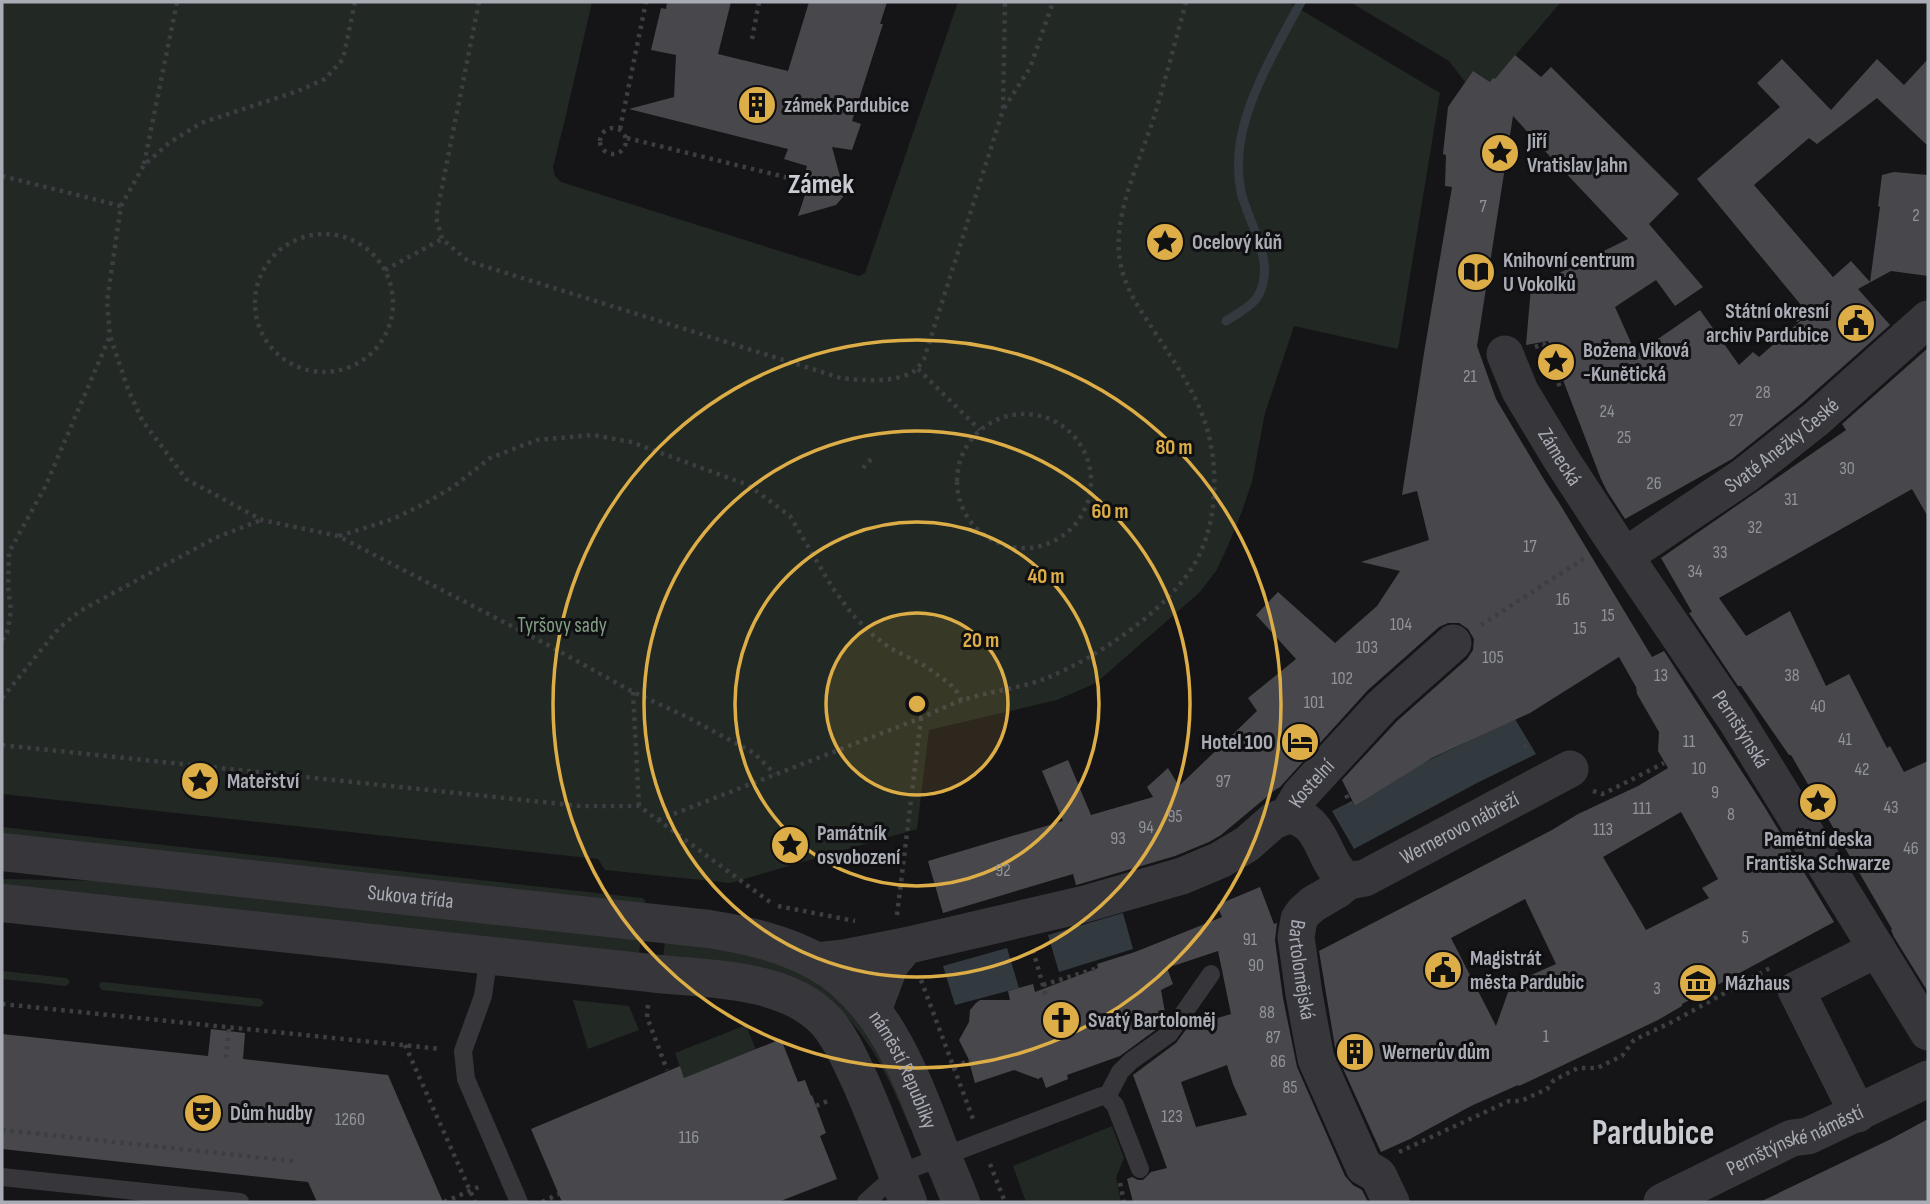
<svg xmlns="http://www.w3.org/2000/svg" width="1930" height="1204" font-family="'Sofia Sans Condensed',sans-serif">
<rect width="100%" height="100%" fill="#151517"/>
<path fill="#222823" d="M2,2H592L567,111L553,167L555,176L561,182L859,276L865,273L958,2H1288L1440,93L1398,349L1294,326L1265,413L1252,482L1242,511L1228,546L1216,571L1200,592L1096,683L1057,700L929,730L917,829L730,883L605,870L598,859L2,794Z
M1350,2H1561L1495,79L1490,82L1473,71L1465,82L1449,61Z
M2,827L642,898L645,900V908L2,837Z
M2,879L111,881L641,937L639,954L2,887Z
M665,941L725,948L800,971L851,1009L875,1044L914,1129L911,1130C888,1077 873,1040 830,1000L663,958Z
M2,971L67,978L70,982L66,986L2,979Z
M103,982L261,999L264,1003L260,1007L102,990L99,986L100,983Z
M573,1000L629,1006L639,1030L588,1049Z
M746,1025L756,1050L684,1078L675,1053Z
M1112,1126L1124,1158L1116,1178L1121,1202H1026L1013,1166Z"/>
<path fill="#323a40" d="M1515,719L1536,754L1477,783L1354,849L1332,811L1352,801L1355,806L1423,763Z
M1123,913L1133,949L1059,972L1048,935Z
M1007,948L1019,988L955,1005L943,966Z"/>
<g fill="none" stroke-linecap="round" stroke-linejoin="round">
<path stroke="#323a40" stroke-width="9" d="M1226,321C1235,315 1249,308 1256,299C1279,266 1249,225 1241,192C1238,177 1238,159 1240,144C1247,97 1278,44 1301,2"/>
</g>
<path fill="#48484c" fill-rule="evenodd" d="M667,2H731L718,54L788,71L809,2H887L880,24H883L852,121L861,124L852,150L832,147L844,191L843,197L836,205L798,216L808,186L802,184L807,166L784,159L788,149L629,109L674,97L676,55L651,50L661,8L666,9Z
M1515,55L1541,77L1551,67L1679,194L1649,224L1703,287L1675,306L1656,280L1615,307L1636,354L1700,310L1739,365L1753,352L1759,357L1804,318L1797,322L1791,314L1801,305L1697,179L1780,107L1757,83L1782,59L1831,110L1877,59L1904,85L1928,59V146L1877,98L1817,144L1809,138L1754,185L1833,277L1851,261L1870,282L1880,207L1878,206L1882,175L1894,172L1928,175V276L1891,271L1858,289L1890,325L1802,403L1732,459L1625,519L1607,491L1601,479L1548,341L1526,345L1531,287L1628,239L1544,150L1545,139L1532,137L1513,116L1477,346L1496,399L1543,478L1561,506L1652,657L1664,651L1764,806L1834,922L1682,1004V1006L1658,1020L1519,1086L1518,1085L1471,1106L1410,1139L1381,1152L1336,1053L1319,951L1552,830L1578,814L1638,786L1668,768L1658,751L1659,732L1637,694L1636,687L1619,657L1530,713L1432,758L1355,806L1342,780L1397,721L1467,659L1473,650L1474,639L1468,629L1459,623H1448L1439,627L1368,690L1280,787L1275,790L1221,835L1209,842L1175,856L1080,884L1076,885L1073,874L943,913L928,861L1063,821L1042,771L1068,760L1091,815L1153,797L1147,787L1168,768L1179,786L1257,711L1248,698L1296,659L1256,615L1278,592L1335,643L1377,606L1400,571L1361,562L1429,540L1417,491L1402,495L1424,353L1452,187L1445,186L1446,155L1443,154L1448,107L1473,71L1490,82L1493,78L1495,79ZM1681,812L1718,879L1702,888L1709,898L1646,930L1603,857ZM1525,899L1556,964L1511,984L1496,1026L1451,938Z
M1928,348V517L1912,489L1719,598L1746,636L1790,611L1826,686L1849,674L1887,748L1890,746L1904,772L1928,761V992L1894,937L1891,930L1892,929L1791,755H1789L1741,686H1738L1689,613L1692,612L1661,558L1846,430L1842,424Z
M1260,887L1274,924L1277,923L1275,940L1283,998L1297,1067L1345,1176L1353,1185L1362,1190L1368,1202H1133L1127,1179L1132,1177L1138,1180H1143L1151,1172L1167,1168L1133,1075L1176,1043L1188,1027L1231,1014L1218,951L1167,968L1173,984L1161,990L1166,1018L1161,1026L1120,1056L1067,1075L1068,1079L1046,1088L1042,1077L1038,1079L1014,1070L975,1083L968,1058L959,1040L969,1022L970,1010L976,1003L980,1000H1010L1008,991L1033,984L1035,992L1098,968L1097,964L1135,952L1222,917L1217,905ZM1227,1065L1233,1084L1247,1115L1196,1127L1181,1082Z
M211,1029L245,1033L243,1059L388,1075L443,1202H317L308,1182L2,1149V1034L208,1056Z
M781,1039L798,1082L805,1080L811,1096L812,1095L826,1133L820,1136L837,1179L778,1202H562L531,1129L680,1066L684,1078Z
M1928,1119V1202H1760L1891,1139Z"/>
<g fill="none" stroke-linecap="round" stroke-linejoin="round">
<path stroke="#3d3e42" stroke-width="4.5" stroke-dasharray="3.5 5" stroke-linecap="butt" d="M355,2L343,59L325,79L298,91L201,123L169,143L144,165L121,206L107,301L110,336L128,389L142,420L186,479L262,520L338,536L548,645L633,692L687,717L754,753L775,774
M479,2L436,217L442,239L468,261L841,378C862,381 900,383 917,369C918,368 923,360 924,359L1003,110L1005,2
M752,39L759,2
M1004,108L1030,68L1053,2
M600 141a13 13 0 1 1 26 0a13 13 0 1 1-26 0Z
M620,129L646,2
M627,138L789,178
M144,164L177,2
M2,176L121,206
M255 303a69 69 0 1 1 138 0a69 69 0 1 1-138 0Z
M385,270L442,239
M1535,347L1544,344L1561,390
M918,369L980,430
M957 481a67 67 0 1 1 134 0a67 67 0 1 1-134 0Z
M863,468L873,457
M339,536L393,519L424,504L453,487L490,458L537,440L593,435L631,442L748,485L790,516L832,587L852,614L874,636L890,648L925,666L949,683L957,692L961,701
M1481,625L1588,556
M2,640L7,633L11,611L8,587L9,552L45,487L110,336
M633,692L639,806
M2,698L59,628L80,611L215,538L261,520
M2,745L580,806H639L774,905
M1524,747L1530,744
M1593,791L1602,794L1605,793L1664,763
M1346,795L1351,804
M658,820L921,718C934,712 947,706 960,701C988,691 1019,689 1047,678C1100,656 1179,604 1202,549C1219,508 1218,455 1202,414C1189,381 1168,353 1149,323C1136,304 1124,285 1120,261C1112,214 1141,159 1155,114C1166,77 1176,39 1186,2
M778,906L855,921
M897,915L921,718
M1033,950L1046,996
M921,980L973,1119
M1043,985L1098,968
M2,1004L441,1049
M648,1005L647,1017L667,1070
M405,1045L475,1202
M226,1058L229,1028
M954,1067L971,1060
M816,1106L830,1100
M2,1130L293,1161
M1399,1152L1509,1101H1521L1547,1089L1554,1080L1578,1068H1597L1622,1056L1634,1040L1674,1021L1770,968
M990,1164L1005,1202
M1120,1183L1124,1202
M542,1202L559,1194"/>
<path stroke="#37373b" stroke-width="18" d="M489,955L483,996L463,1051L466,1079L519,1202
M1107,1097L1120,1072L1131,1061L1169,1034L1211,974
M2,1177L240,1202
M866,1202L897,1174L1102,1096L1107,1097L1115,1105L1140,1169"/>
<g stroke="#37373b" stroke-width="37">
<path id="s1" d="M1505,354L1520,391L1561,459L1611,536L1736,720L1928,1032"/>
<path id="s2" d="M1625,556L1744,476L1816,419L1928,319"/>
<path d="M1288,815C1326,819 1321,864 1348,881"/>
<path id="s3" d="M1348,881L1337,890L1313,904L1304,912L1299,919L1296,937L1304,994L1316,1059L1364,1167L1378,1175L1391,1202"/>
<path id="s4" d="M1348,881L1365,878L1570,769"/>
<path id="s5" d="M816,961L844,958L905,946L1085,904L1182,876L1220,860L1247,844L1273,821L1288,815L1300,795L1382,706L1453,643"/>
<path d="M873,1010L890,965L905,946"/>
<path d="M1858,1114L1796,990L1877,949"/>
<path id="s6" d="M1662,1202L1792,1138L1808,1136L1928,1079"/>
</g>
<g stroke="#37373b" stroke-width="38">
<path id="s7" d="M2,852L709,929C746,935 783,943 816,961C882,997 909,1071 935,1138C943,1159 953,1181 961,1202"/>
<path d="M2,903L650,973C694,978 747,978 787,995C802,1001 816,1010 827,1022C842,1040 851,1062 861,1083C878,1122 893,1162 908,1202"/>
</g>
<path stroke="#3d3e42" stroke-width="4.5" stroke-dasharray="3.5 5" stroke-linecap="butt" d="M444,1202L481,1186"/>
</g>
<circle cx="917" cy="704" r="91" fill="#ddae47" fill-opacity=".12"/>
<g fill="none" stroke="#ddae47" stroke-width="3.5">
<circle cx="917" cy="704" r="91"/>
<circle cx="917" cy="704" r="182"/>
<circle cx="917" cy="704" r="273"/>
<circle cx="917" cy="704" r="364"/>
</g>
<defs>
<symbol id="building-disc" viewBox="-11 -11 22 22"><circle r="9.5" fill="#ddae47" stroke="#101012"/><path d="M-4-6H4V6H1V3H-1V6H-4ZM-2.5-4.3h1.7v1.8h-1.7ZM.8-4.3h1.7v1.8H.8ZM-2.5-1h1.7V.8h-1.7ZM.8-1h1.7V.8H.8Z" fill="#111"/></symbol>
<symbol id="sight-disc" viewBox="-11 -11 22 22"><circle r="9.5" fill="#ddae47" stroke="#101012"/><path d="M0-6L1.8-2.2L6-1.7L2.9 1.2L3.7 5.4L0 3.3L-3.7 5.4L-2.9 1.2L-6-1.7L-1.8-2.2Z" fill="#111"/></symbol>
<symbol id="library-disc" viewBox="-11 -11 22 22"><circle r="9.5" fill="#ddae47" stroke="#101012"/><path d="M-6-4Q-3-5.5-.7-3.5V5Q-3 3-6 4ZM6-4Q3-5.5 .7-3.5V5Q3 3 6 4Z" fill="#111"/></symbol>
<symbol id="civic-disc" viewBox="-11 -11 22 22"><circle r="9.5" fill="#ddae47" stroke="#101012"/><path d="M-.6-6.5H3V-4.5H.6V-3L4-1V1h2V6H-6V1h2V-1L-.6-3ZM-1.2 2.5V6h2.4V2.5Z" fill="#111"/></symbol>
<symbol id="hotel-disc" viewBox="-11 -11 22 22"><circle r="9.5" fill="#ddae47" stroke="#101012"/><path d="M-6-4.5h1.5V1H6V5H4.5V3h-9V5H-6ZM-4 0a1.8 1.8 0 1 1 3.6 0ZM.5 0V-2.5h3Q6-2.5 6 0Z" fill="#111"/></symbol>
<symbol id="museum-disc" viewBox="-11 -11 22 22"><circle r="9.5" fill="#ddae47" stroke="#101012"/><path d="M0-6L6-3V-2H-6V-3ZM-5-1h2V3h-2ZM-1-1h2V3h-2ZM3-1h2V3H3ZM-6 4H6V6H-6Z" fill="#111"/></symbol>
<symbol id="church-disc" viewBox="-11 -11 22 22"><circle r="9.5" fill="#ddae47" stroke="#101012"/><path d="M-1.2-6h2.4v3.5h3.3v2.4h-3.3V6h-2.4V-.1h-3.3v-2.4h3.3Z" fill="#111"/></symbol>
<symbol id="theatre-disc" viewBox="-11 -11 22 22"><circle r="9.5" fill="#ddae47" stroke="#101012"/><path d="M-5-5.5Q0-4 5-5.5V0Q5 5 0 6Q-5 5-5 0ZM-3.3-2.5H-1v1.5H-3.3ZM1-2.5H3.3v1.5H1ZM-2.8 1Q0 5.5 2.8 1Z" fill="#111"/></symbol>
</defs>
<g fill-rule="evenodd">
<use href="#building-disc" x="735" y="83" width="44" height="44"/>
<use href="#sight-disc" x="1478" y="131" width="44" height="44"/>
<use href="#sight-disc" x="1143" y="220" width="44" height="44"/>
<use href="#library-disc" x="1454" y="250" width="44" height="44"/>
<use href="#civic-disc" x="1834" y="301" width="44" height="44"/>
<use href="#sight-disc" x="1534" y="340" width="44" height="44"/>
<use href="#hotel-disc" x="1278" y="720" width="44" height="44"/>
<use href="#sight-disc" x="178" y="759" width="44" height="44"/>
<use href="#sight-disc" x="1796" y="780" width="44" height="44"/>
<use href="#sight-disc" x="768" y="823" width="44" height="44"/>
<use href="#civic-disc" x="1421" y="948" width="44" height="44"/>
<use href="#museum-disc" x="1676" y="961" width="44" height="44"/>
<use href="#church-disc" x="1039" y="998" width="44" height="44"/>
<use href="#building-disc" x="1333" y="1030" width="44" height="44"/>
<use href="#theatre-disc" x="181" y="1091" width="44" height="44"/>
</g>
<g text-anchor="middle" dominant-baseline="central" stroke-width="6" stroke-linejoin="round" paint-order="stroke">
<g font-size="18" fill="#91939b">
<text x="1483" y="206">7</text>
<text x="1916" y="215">2</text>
<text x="1470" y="376">21</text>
<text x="1763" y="392">28</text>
<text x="1607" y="411">24</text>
<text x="1736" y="420">27</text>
<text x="1624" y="437">25</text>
<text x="1847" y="468">30</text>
<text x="1654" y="483">26</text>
<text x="1791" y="499">31</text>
<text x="1755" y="527">32</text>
<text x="1530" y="546">17</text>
<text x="1720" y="552">33</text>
<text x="1695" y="571">34</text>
<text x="1563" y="599">16</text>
<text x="1608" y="615">15</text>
<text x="1401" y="624">104</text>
<text x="1580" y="628">15</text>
<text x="1367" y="647">103</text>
<text x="1493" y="657">105</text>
<text x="1661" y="675">13</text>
<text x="1792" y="675">38</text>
<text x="1342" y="678">102</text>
<text x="1314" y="702">101</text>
<text x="1818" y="706">40</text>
<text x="1845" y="739">41</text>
<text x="1689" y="741">11</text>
<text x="1699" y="768">10</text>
<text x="1862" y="769">42</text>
<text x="1223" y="781">97</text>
<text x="1715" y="792">9</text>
<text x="1891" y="807">43</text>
<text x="1642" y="808">111</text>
<text x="1731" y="814">8</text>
<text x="1175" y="816">95</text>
<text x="1146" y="827">94</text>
<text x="1603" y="829">113</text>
<text x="1118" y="838">93</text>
<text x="1911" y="848">46</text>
<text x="1003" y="870">92</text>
<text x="1745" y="937">5</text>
<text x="1250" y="939">91</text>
<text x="1256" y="965">90</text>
<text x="1657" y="988">3</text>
<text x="1267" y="1012">88</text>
<text x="1546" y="1036">1</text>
<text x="1273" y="1037">87</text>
<text x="1278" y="1061">86</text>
<text x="1290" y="1087">85</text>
<text x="1172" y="1116">123</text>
<text x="350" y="1119">1260</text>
<text x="689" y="1137">116</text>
</g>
<g font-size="21" font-weight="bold" fill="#a9acb5" stroke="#101012" text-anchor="start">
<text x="784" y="105">zámek Pardubice</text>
<text x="1527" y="141">Jiří<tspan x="1527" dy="24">Vratislav Jahn</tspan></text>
<text x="1192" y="242">Ocelový kůň</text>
<text x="1503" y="260">Knihovní centrum<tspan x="1503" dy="24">U Vokolků</tspan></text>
<text x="1829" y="311" text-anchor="end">Státní okresní<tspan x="1829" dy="24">archiv Pardubice</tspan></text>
<text x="1583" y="350">Božena Viková<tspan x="1583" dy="24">-Kunětická</tspan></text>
<text x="1273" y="742" text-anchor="end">Hotel 100</text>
<text x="227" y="781">Mateřství</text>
<text x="817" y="833">Památník<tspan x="817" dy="24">osvobození</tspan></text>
<text x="1818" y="839" text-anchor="middle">Pamětní deska<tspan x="1818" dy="24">Františka Schwarze</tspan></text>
<text x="1470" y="958">Magistrát<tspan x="1470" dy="24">města Pardubic</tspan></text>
<text x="1725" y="983">Mázhaus</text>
<text x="1088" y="1020">Svatý Bartoloměj</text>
<text x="1382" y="1052">Wernerův dům</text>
<text x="230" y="1113">Dům hudby</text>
</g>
<g font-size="21" fill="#a9acb5" stroke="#101012">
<text stroke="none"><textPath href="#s2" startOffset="192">Svaté Anežky České</textPath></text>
<text stroke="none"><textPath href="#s1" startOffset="117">Zámecká</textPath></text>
<text stroke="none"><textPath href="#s1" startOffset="444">Pernštýnská</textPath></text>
<text stroke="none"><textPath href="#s5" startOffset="539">Kostelní</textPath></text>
<text stroke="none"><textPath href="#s4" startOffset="124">Wernerovo nábřeží</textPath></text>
<text stroke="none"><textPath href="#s7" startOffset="411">Sukova třída</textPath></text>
<text stroke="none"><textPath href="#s3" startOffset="114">Bartolomějská</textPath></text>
<text stroke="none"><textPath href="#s7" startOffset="966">náměstí Republiky</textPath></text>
<text stroke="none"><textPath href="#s6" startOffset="147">Pernštýnské náměstí</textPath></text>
</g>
<g font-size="21" fill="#829e84" stroke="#101012">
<text x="562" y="625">Tyršovy sady</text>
</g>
<g font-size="28" font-weight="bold" fill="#c9cbd2" stroke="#101012">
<text x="821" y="184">Zámek</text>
</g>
<g font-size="35" font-weight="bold" fill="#c9cbd2" stroke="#101012">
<text x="1653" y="1133">Pardubice</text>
</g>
</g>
<circle cx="917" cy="704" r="10" fill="#ddae47" stroke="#101012" stroke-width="3.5"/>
<g font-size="21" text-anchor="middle" font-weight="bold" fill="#ddae47" stroke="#101012" stroke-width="6" stroke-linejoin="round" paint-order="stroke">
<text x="1174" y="454">80 m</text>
<text x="1110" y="518">60 m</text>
<text x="1046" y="583">40 m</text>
<text x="981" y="647">20 m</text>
</g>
<rect width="1930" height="1204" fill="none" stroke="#a9acb5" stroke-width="7"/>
</svg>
